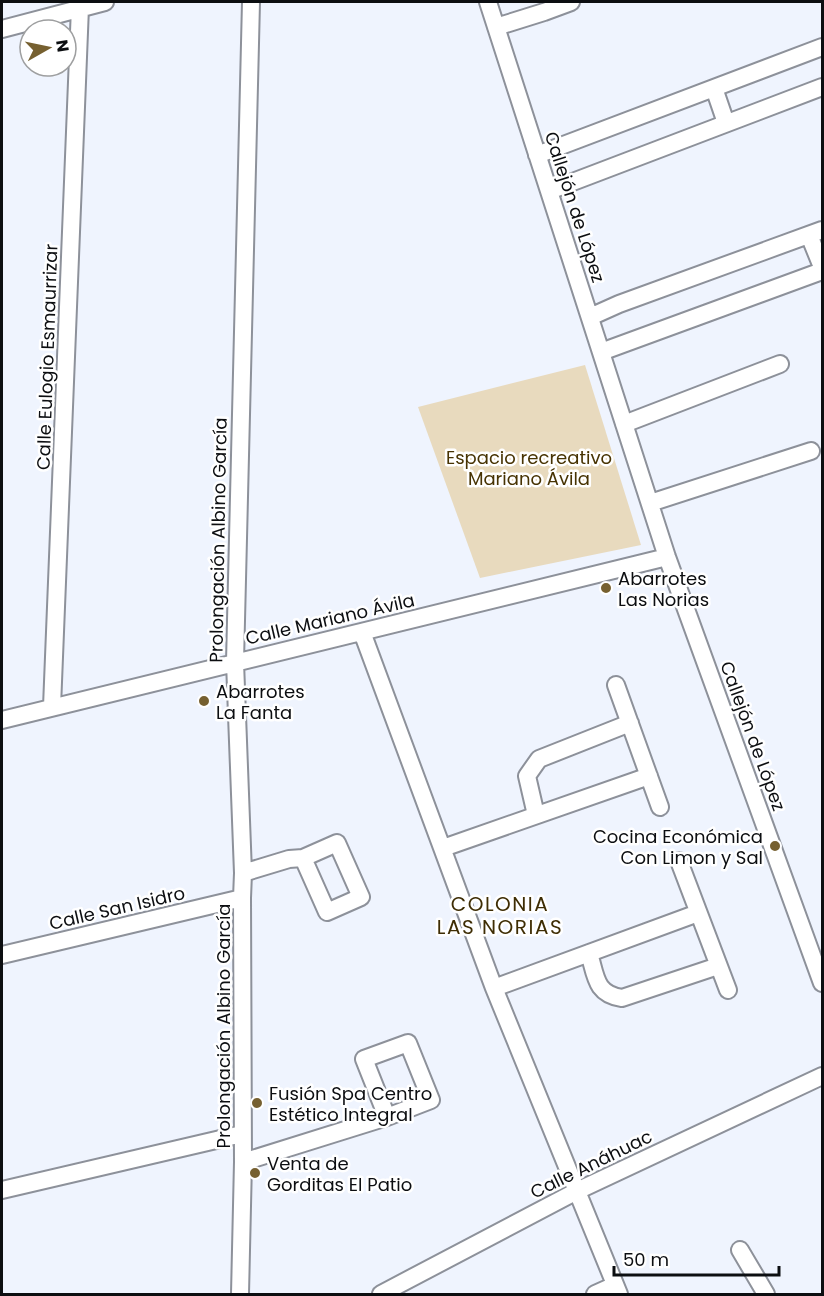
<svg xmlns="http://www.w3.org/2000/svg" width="824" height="1296" font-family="Poppins,sans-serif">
<rect width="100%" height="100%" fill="#eff4fe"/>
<path fill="#e8dabe" d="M585,365L641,545L480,578L418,407Z"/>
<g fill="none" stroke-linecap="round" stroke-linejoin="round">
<defs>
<path id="street" d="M488,2L667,557L822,983
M496,27L544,12L571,2
M2,29L105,2
M714,88L726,123
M537,155L822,47
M549,191L822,87
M809,235L822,267
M590,317L619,304L822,230
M601,352L822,271
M624,424L780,364
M650,503L811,451
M362,632L494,988L619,1294
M616,685L660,807
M52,707L80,7
M2,720L667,557
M536,815L527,776L539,759L630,723
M443,848L649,776
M679,861L728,990
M243,873L289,859L303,858L337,843L361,897L327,912L303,858
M589,953C596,976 595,994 622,998L718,966
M2,955L242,898
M494,988L698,913
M243,1162L387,1117L431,1100L408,1043L364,1059L387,1117
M2,1190L242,1134
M740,1250L766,1294
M240,1294L243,1162L242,898L243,873L235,662L251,2
M381,1294L577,1191L822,1076
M595,1294L615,1285"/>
</defs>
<use href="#street" stroke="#8d919a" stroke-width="20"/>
<use href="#street" stroke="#fff" stroke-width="16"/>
</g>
<g fill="#766030" stroke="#fff" stroke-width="2">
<circle cx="606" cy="588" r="6"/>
<circle cx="204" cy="701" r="6"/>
<circle cx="775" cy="846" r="6"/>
<circle cx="257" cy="1103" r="6"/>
<circle cx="255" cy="1173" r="6"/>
</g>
<g text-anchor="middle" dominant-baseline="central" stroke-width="5" stroke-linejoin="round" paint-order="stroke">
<g font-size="18" fill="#0c0e11" stroke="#fff">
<text transform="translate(575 207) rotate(72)">Callejón de López</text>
<text transform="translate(47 357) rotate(-88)">Calle Eulogio Esmaurrizar</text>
<text transform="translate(218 540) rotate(-89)">Prolongación Albino García</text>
<text transform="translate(330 619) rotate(-13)">Calle Mariano Ávila</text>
<text transform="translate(753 736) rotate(70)">Callejón de López</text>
<text transform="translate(117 908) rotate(-13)">Calle San Isidro</text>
<text transform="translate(223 1026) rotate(-90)">Prolongación Albino García</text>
<text transform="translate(591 1164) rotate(-26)">Calle Anáhuac</text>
</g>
<g font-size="18" fill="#473303" stroke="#fff">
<text x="529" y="457">Espacio recreativo<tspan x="529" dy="21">Mariano Ávila</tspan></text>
</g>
<g font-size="18" fill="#0c0e11" stroke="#fff" text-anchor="start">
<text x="618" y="578">Abarrotes<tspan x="618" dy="21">Las Norias</tspan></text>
<text x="216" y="691">Abarrotes<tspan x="216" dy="21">La Fanta</tspan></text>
<text x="763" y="836" text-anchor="end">Cocina Económica<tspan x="763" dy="21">Con Limon y Sal</tspan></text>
<text x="269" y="1093">Fusión Spa Centro<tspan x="269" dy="21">Estético Integral</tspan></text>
<text x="267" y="1163">Venta de<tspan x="267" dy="21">Gorditas El Patio</tspan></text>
</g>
<g font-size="20" letter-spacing="1.5" fill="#3e2d04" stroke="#fff">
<text x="500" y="904">COLONIA<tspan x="500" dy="23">LAS NORIAS</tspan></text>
</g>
</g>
<rect width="824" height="1296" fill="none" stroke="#0c0e11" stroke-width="6"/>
<g transform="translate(48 48) rotate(81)"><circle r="28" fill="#ffffff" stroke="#9e9fa0" stroke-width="1.5"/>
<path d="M0-4.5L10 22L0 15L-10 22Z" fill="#766030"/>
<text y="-9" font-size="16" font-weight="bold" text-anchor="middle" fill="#0c0e11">N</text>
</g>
<path d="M614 1266v9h165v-9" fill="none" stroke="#0c0e11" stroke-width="3"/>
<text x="623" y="1266" font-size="18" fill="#0c0e11" stroke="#ffffff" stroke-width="4.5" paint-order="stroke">50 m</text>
</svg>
